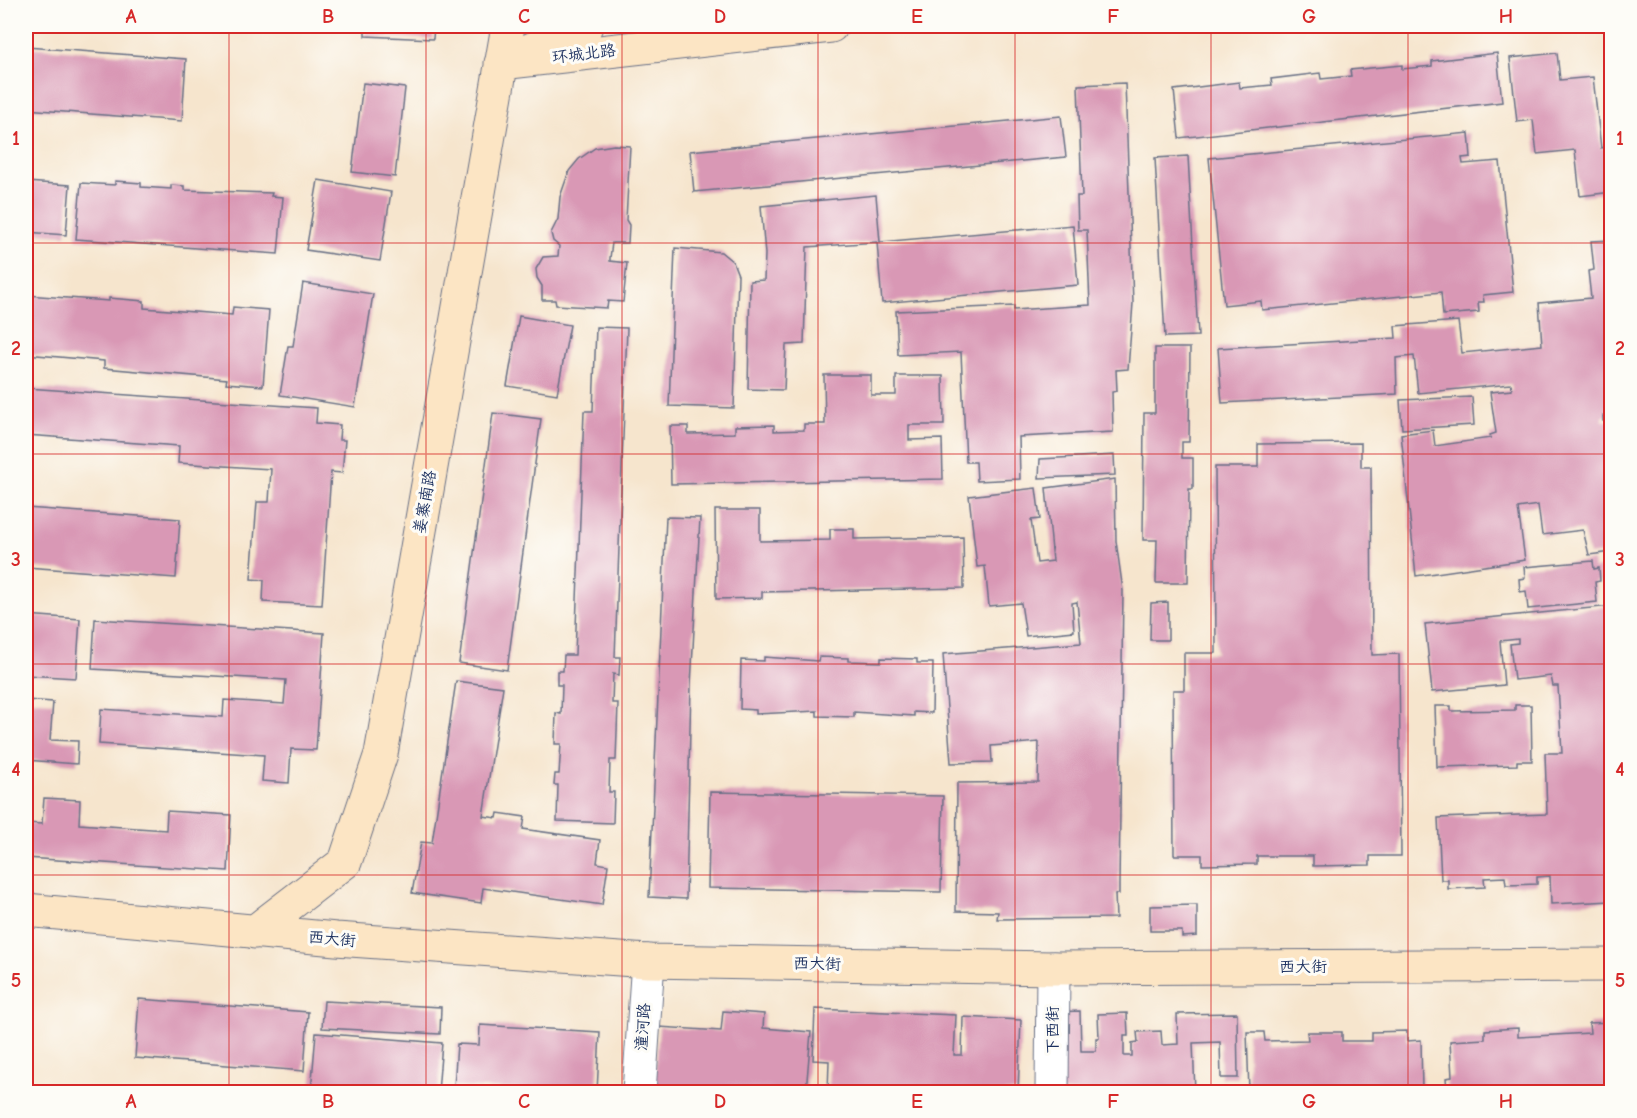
<svg xmlns="http://www.w3.org/2000/svg" width="1637" height="1118" font-family="'Comic Neue','LXGW WenKai TC',sans-serif">
<rect width="100%" height="100%" fill="#fdfcf7"/>
<filter id="ink" filterUnits="userSpaceOnUse"><feTurbulence type="fractalNoise" baseFrequency=".0167" numOctaves="2"/><feDisplacementMap in="SourceGraphic" scale="12" xChannelSelector="R" yChannelSelector="G"/><feConvolveMatrix kernelMatrix="1 2 1 2 8 2 1 2 1" color-interpolation-filters="sRGB"/></filter>
<filter id="wash" filterUnits="userSpaceOnUse"><feTurbulence type="fractalNoise" baseFrequency=".008" numOctaves="4" result="noise"/><feDisplacementMap in="SourceGraphic" scale="24" xChannelSelector="R" yChannelSelector="G"/><feGaussianBlur stdDeviation="1.35" result="paint"/><feColorMatrix in="noise" values="0 0 0 0 0 0 0 0 0 0 0 0 0 0 0 0 0 1.4 0 .05"/><feComposite in="paint" operator="in"/></filter>
<g filter="url(#wash)">
<rect width="100%" height="100%" fill="#f6e5cd"/>
<g id="blocks">
<path fill="#d998b5" d="M365,26H434L433,39L365,36Z
M26,47L186,59L182,121L26,109Z
M1497,53L1502,102L1179,138L1174,90L1239,82L1240,88L1272,85L1271,79L1320,73L1321,79L1351,76L1350,70L1402,65V69L1432,66V61Z
M1557,53L1560,80L1593,77L1601,148L1611,147L1612,192L1580,196L1575,150L1537,154L1533,120L1517,122L1510,58Z
M363,83L405,88L395,177L352,172Z
M1125,83L1133,303L1128,369L1116,370L1117,391L1112,392L1113,432L1019,437L1020,479L977,481L976,462H966L961,352L898,355L896,311L1014,306V310L1090,305L1087,230H1078L1077,196H1082L1078,85Z
M1061,116L1066,157L694,192L690,151Z
M1469,133L1471,157L1462,158L1463,164L1500,161L1513,292L1483,295L1484,302H1478L1479,312L1443,315L1441,292L1262,310L1261,301L1224,305L1209,158Z
M614,145L630,146L626,220L629,225L628,243H612L610,258V261L627,263L623,302L608,301L607,308L556,305L555,300H542V286L537,278L536,269L543,257L558,256L559,246L553,241L551,233L558,219L560,197L569,171L579,159L595,148Z
M1188,156L1198,336L1165,337L1155,158Z
M318,180L391,192L380,261L306,250Z
M115,181L141,183V187L171,189V185L184,186V190L272,193L271,196L283,197L278,254L76,239L81,183L115,185Z
M26,182L70,185L66,235L26,232Z
M876,195L880,242L1073,225L1078,285L882,303L877,242L807,247L804,344L786,345L784,390L748,389L750,281L764,280L765,254L761,206Z
M1612,240V415L1603,416V421L1612,420V527L1608,528L1612,552L1589,555L1583,530L1542,535L1538,505L1518,508L1525,560L1416,576L1401,434L1433,430L1435,446L1491,438L1490,435L1496,433L1490,392L1512,390L1511,384L1418,393L1414,356L1396,358L1397,394L1222,403L1218,348L1396,338L1395,326L1458,321L1462,353L1542,345L1539,303L1591,298L1588,271L1594,270L1591,241Z
M675,248L721,252L733,262L738,275L734,408L669,406Z
M303,283L373,294L355,407L280,395L288,346H293Z
M26,295L109,301V298L144,301V308L232,315L233,307L269,310L263,386L226,383L227,379L104,368V361L26,354Z
M519,316L570,325L557,394L507,386Z
M596,327L627,328L615,657H620L619,675L613,674L612,703H618L616,760H610L609,792H614L613,823L557,821L558,785H554L555,774H559L561,744H555L556,713L561,714L562,685H557V671H563L564,655H575L584,411H593Z
M1155,348H1190L1189,442H1182V458H1193V489H1189L1188,583H1156L1157,540H1143L1144,413H1155Z
M824,375H871V395H896V376H943L944,425H909V440L942,439L943,479L671,484L670,426H688V434L735,433V426L774,425V431L804,430V424H825Z
M26,388L317,408L316,423L340,425L339,440H345L342,473L331,472L322,605L263,602L264,580L251,579L257,502H269L271,469L178,463L179,446L26,435Z
M1472,397L1474,425L1402,429L1400,400Z
M493,413L541,419L507,670L459,663Z
M1361,443V467H1371L1372,655L1399,654L1401,856H1370V865L1313,866V856H1257V864L1202,865V855H1174L1173,690H1184V653H1216L1215,467H1258V444Z
M1114,455L1115,475L1039,478L1040,459Z
M1115,479L1116,541L1123,591L1119,885V894H1115L1116,918L997,919L998,912L956,911L957,783L1038,782L1039,742L991,746L992,762L951,763L943,654L1081,643L1077,602L1072,603L1074,631L1026,636L1021,603L989,606L985,566L977,567L969,496L1036,488L1040,519L1031,520L1037,563L1053,561L1046,488Z
M26,508L180,519L176,578L26,567Z
M715,510H760V541L830,540V529H854V539L963,537L964,588L762,592V598L716,599Z
M666,517L700,518L691,685L686,899L649,897Z
M1593,561L1594,569L1599,568L1600,581L1595,582L1597,602L1528,609L1526,591L1520,592L1519,579L1525,578L1524,567Z
M1168,602V640H1150L1151,603Z
M1612,606V901L1551,904L1550,876L1537,877V884L1506,885L1505,877L1484,878L1485,887L1448,889V880H1441L1438,818L1547,814L1545,753H1562L1558,686H1553L1551,676L1514,680L1510,644L1518,643V639L1500,641L1504,685L1432,692L1425,624Z
M26,615L80,619L76,678L26,675Z
M95,619L324,633L316,750L291,749L289,783L262,781L264,755L99,744L101,709L223,717L224,700L284,704L286,680L92,669Z
M764,657L818,661L819,657L848,658V661L881,662V658L917,659V663H933L932,713L914,712V716L854,712V717L817,716V711L756,714V710L740,709L741,660L764,661Z
M456,681L503,687L483,816L497,818L498,813L525,817L523,829L600,840L597,863L608,865L602,905L483,888L481,903L412,893L421,842L432,843Z
M26,700L53,702L50,740L78,741L77,764L26,760Z
M1515,705H1531L1532,761H1517V765L1437,767L1435,706H1451V711L1515,710Z
M710,792L943,796L941,892L708,888Z
M44,798L80,800L79,824L166,830L167,811L231,815L228,871L26,858V823L42,824Z
M1197,905V936L1182,937V931H1150V906Z
M139,999L308,1012L304,1071L135,1058Z
M324,1001L441,1007L440,1034L322,1028Z
M815,1009L956,1015L954,1055H962L963,1017L1021,1020L1018,1092H828L829,1061L813,1060Z
M723,1011L764,1014L763,1028L811,1032L806,1092H654L659,1027L721,1031Z
M1080,1011L1081,1051H1096V1038H1099L1098,1014L1127,1013L1128,1036H1124V1056H1132V1043L1138,1042L1137,1032L1161,1031L1162,1045L1178,1044L1177,1014L1237,1013L1238,1078H1221L1220,1042L1193,1043L1195,1092H1055L1053,1012Z
M1612,1022V1092H1453V1089H1447L1446,1078L1452,1077L1450,1041L1485,1039V1030L1518,1028V1037L1590,1033L1589,1023Z
M480,1025L600,1032L597,1092L454,1087L457,1044L479,1045Z
M1407,1031V1041L1421,1040L1422,1092H1249L1247,1032H1264L1265,1041L1308,1040L1307,1032H1342V1041H1372V1032Z
M316,1033L442,1043L438,1092H311Z"/>
</g>
</g>
<g filter="url(#ink)">
<use href="#blocks" fill-opacity="0" stroke="#686f85" stroke-width="1.5"/>
<g fill="none" stroke-linecap="round" stroke-linejoin="round">
<defs>
<path id="street" d="M639,1092L648,961
M1052,1092L1053,968"/>
<path id="secondary" d="M530,50L586,26
M501,63L831,26
M26,910L336,939L648,961L1053,968L1612,965
M254,932L345,862L381,754L508,26"/>
</defs>
<use href="#street" stroke="#686f85" stroke-width="35"/>
<use href="#secondary" stroke="#686f85" stroke-width="35"/>
<use href="#street" stroke="#fff" stroke-width="33"/>
<use href="#secondary" stroke="#fce5c4" stroke-width="33"/>
</g>
</g>
<path fill="none" stroke="#d62828" stroke-width="1.5" stroke-opacity="0.55" d="M229,26V1092M426,26V1092M622,26V1092M818,26V1092M1015,26V1092M1211,26V1092M1408,26V1092M26,243H1612M26,454H1612M26,664H1612M26,875H1612"/>
<g text-anchor="middle" dominant-baseline="central" stroke-width="6" stroke-linejoin="round" paint-order="stroke">
<g font-size="16" fill="#1b2f5e" stroke="#fdfcf7">
<text transform="translate(584 54) rotate(-7)">环城北路</text>
<text transform="translate(425 502) rotate(-80)">姜寨南路</text>
<text transform="translate(332 939) rotate(5)">西大街</text>
<text transform="translate(817 964) rotate(1)">西大街</text>
<text x="1303" y="967">西大街</text>
<text transform="translate(643 1027) rotate(-86)">潼河路</text>
<text transform="translate(1053 1030) rotate(-90)">下西街</text>
</g>
</g>
<rect width="1637" height="1118" fill="none" stroke="#fdfcf7" stroke-width="66"/>
<rect x="33" y="33" width="1571" height="1052" fill="none" stroke="#d62828" stroke-width="2"/>
<g font-size="20" text-anchor="middle" font-weight="bold" fill="#d62828">
<text x="131" y="23">A</text>
<text x="328" y="23">B</text>
<text x="524" y="23">C</text>
<text x="720" y="23">D</text>
<text x="917" y="23">E</text>
<text x="1113" y="23">F</text>
<text x="1309" y="23">G</text>
<text x="1506" y="23">H</text>
<text x="16" y="145">1</text>
<text x="1620" y="145">1</text>
<text x="16" y="355">2</text>
<text x="1620" y="355">2</text>
<text x="16" y="566">3</text>
<text x="1620" y="566">3</text>
<text x="16" y="776">4</text>
<text x="1620" y="776">4</text>
<text x="16" y="987">5</text>
<text x="1620" y="987">5</text>
<text x="131" y="1108">A</text>
<text x="328" y="1108">B</text>
<text x="524" y="1108">C</text>
<text x="720" y="1108">D</text>
<text x="917" y="1108">E</text>
<text x="1113" y="1108">F</text>
<text x="1309" y="1108">G</text>
<text x="1506" y="1108">H</text>
</g>
</svg>
